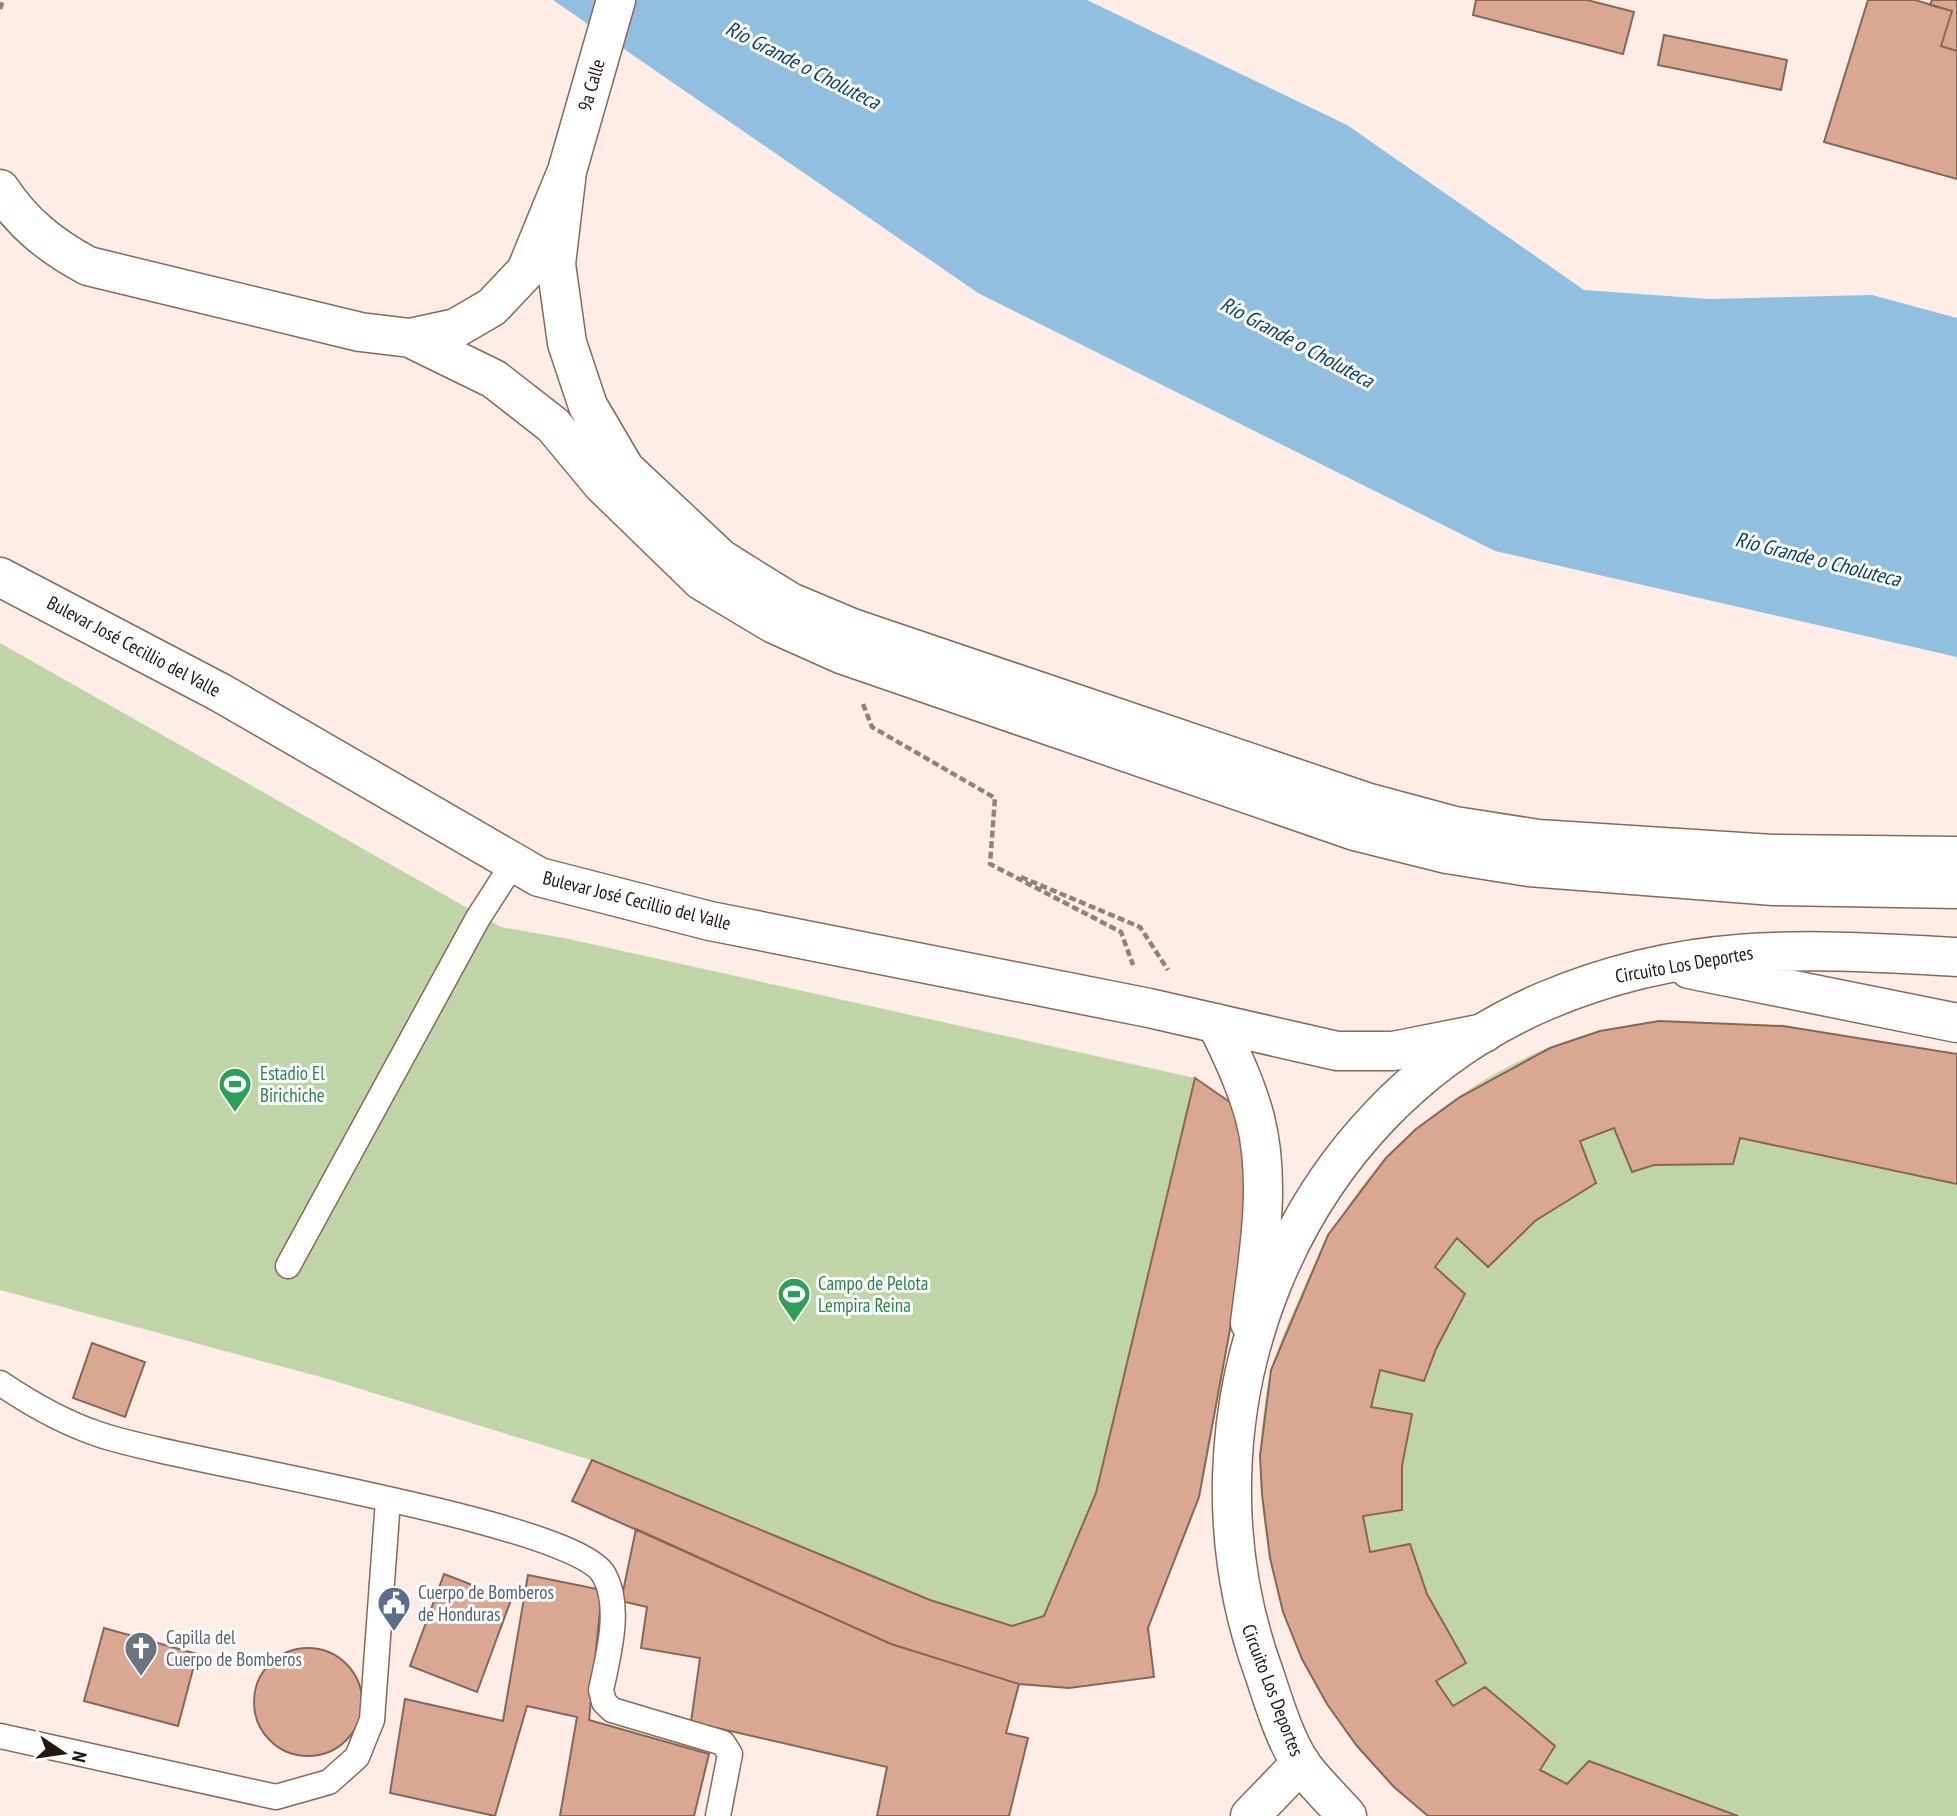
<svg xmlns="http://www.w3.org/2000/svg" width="1957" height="1816" font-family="'PT Sans Narrow',sans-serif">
<rect width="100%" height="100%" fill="#fdede6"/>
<path fill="#c0d5a7" d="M0,643L501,927L564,938L1195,1078L1241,1270L1199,1497L1148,1628L1154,1677L1069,1688L1019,1684L572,1501L591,1460L328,1379L0,1290Z
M1659,1021L1783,1026L1957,1054V1816H1428C1389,1782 1352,1746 1326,1702C1268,1605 1245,1482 1271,1371C1278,1344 1291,1317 1302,1292C1327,1232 1366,1171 1416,1129C1466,1086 1537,1045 1602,1031C1621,1026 1640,1024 1659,1021Z"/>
<path fill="#91bfdf" d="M553,0H1087L1347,125L1584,290L1709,299L1872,295L1957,318V657L1495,551L978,293Z"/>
<path fill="#daa892" stroke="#876657" stroke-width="2" d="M1476,0H1587L1634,12L1623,54L1473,15Z
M1868,0H1915L1952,11L1941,46L1957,51V179L1824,142Z
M1932,0H1957V51L1941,46L1952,11L1930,5Z
M1664,35L1787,60L1781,90L1658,65Z
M1659,1021L1783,1026L1957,1054V1184L1740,1138L1733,1164L1654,1165L1632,1172L1614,1128L1580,1141L1596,1183L1535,1221L1488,1267L1457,1238L1435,1267L1465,1294L1436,1349L1424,1381L1380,1370L1371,1407L1412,1414L1402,1466V1510L1363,1516L1370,1552L1410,1544L1427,1594L1466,1663L1436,1681L1453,1706L1485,1687L1555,1746L1540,1770L1567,1784L1589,1761L1738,1816H1428L1394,1787L1357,1746L1327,1704L1302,1659L1283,1612L1270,1558L1262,1494L1260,1456L1271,1370L1328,1235L1386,1158L1416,1129L1460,1097L1550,1048L1600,1031Z
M1195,1078L1237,1107L1250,1152L1241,1270L1199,1497L1148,1628L1154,1677L1069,1688L1019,1684L891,1644L572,1501L592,1460L930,1600L1012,1626L1044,1616L1096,1493Z
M92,1343L145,1362L125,1417L73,1398Z
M636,1529L891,1644L1019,1684L1006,1733L1028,1738L1009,1816H877L887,1767L691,1722L700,1658L641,1648L647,1607L621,1601Z
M444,1574L511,1600L477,1692L410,1666Z
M528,1575L602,1590L589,1720L709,1754L694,1816H560L577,1717L527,1706L495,1816L390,1793L405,1699L503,1721Z
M104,1628L197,1654L178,1726L84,1701Z
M254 1702a54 54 0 1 1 108 0a54 54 0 1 1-108 0Z"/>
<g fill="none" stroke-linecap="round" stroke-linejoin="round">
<defs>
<path id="service" d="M288,1266L478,918L514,862
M0,1383C31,1404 62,1422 98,1434C177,1462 575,1521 604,1575C622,1607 608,1657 601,1690L604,1702L612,1710L723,1743L730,1754L718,1816
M0,1736L276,1797L329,1782L357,1757L372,1720L388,1500"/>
<path id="minor" d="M1250,1816L1301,1763"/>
<path id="secondary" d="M0,577L221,693L539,877L710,921L1149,1008L1337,1051H1393L1484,1033
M1216,1023C1232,1054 1246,1084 1255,1118C1272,1184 1258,1256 1250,1323"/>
<path id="primary" d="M567,171L556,264L567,343L588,406L625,469L721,559L790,602L852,628L1366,802L1455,826L1538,839L1772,854L1957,856
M0,189C23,224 51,246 88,266L360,332L410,338L456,328L492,307L526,271L567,171L616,0
M410,338L494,379L553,425L602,484L702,581L774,624L841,654L1355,831L1447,854L1529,867L1774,886L1957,889
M1689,969L1957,1023
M1347,1816C1332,1799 1314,1782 1301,1764C1284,1737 1274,1703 1264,1673C1170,1416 1288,1111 1545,1001C1689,940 1807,949 1957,957"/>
</defs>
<use href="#service" stroke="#8a6859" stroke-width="27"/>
<use href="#minor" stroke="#8a6859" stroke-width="41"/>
<use href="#secondary" stroke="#8a6859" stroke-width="41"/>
<use href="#primary" stroke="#8a6859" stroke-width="41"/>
<path stroke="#90817a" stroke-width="4.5" stroke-dasharray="7 3.5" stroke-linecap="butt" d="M0,9L3,0
M863,704L872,727L995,798L990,864L1121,932L1133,965
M1021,877L1140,927L1168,970"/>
<use href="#service" stroke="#fff" stroke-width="24"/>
<use href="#minor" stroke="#fff" stroke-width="38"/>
<use href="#secondary" stroke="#fff" stroke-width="38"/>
<use href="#primary" stroke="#fff" stroke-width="38"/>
</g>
<defs>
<symbol id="stadium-pin" viewBox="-11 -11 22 30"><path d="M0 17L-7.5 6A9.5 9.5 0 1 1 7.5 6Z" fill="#2e9e5b" stroke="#fefefe"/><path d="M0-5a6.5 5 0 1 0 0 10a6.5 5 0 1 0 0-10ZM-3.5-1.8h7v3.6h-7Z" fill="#fff"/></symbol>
<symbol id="civic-pin" viewBox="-11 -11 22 30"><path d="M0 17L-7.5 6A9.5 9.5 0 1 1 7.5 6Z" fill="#5c6f8a" stroke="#fefefe"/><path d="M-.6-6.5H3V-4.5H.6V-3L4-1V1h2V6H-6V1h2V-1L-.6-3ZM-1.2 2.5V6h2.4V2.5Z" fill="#fff"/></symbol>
<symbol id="church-pin" viewBox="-11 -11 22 30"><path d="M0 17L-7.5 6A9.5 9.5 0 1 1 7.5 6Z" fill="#6b7280" stroke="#fefefe"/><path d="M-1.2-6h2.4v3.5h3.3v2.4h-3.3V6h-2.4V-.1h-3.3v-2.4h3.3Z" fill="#fff"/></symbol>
</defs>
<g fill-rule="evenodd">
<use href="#stadium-pin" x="216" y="1065" width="38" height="52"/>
<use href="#stadium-pin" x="775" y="1275" width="38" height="52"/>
<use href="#civic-pin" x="375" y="1584" width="38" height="52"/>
<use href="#church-pin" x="122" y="1629" width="38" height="52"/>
</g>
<g text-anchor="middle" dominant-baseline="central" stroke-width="6" stroke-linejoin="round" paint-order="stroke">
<g font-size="19" fill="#241610" stroke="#fefefe">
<text transform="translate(591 85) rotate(-74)">9a Calle</text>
<text transform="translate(134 646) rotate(28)">Bulevar José Cecillio del Valle</text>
<text transform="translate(637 900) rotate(14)">Bulevar José Cecillio del Valle</text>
<text transform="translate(1684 964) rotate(-10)">Circuito Los Deportes</text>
<text transform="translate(1273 1690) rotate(69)">Circuito Los Deportes</text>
</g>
<g font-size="19" fill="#27864d" stroke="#fefefe" text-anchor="start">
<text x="260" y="1073">Estadio El<tspan x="260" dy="22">Birichiche</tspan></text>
<text x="818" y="1283">Campo de Pelota<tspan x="818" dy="22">Lempira Reina</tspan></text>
</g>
<g font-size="19" fill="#4e5e75" stroke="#fefefe" text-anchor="start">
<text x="418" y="1592">Cuerpo de Bomberos<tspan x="418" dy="22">de Honduras</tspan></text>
</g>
<g font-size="19" fill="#5b616d" stroke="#fefefe" text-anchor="start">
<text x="166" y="1637">Capilla del<tspan x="166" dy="22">Cuerpo de Bomberos</tspan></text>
</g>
<g font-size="21" font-style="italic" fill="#094262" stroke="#fefefe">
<text transform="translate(803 65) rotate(27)">Río Grande o Choluteca</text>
<text transform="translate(1297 342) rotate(28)">Río Grande o Choluteca</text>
<text transform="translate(1818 559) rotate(14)">Río Grande o Choluteca</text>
</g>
</g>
<g transform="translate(63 1753) rotate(103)" stroke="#fefefe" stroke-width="5" paint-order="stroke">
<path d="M0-5L12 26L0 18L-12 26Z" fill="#241610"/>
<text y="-10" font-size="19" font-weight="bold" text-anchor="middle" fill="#241610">N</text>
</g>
</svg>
